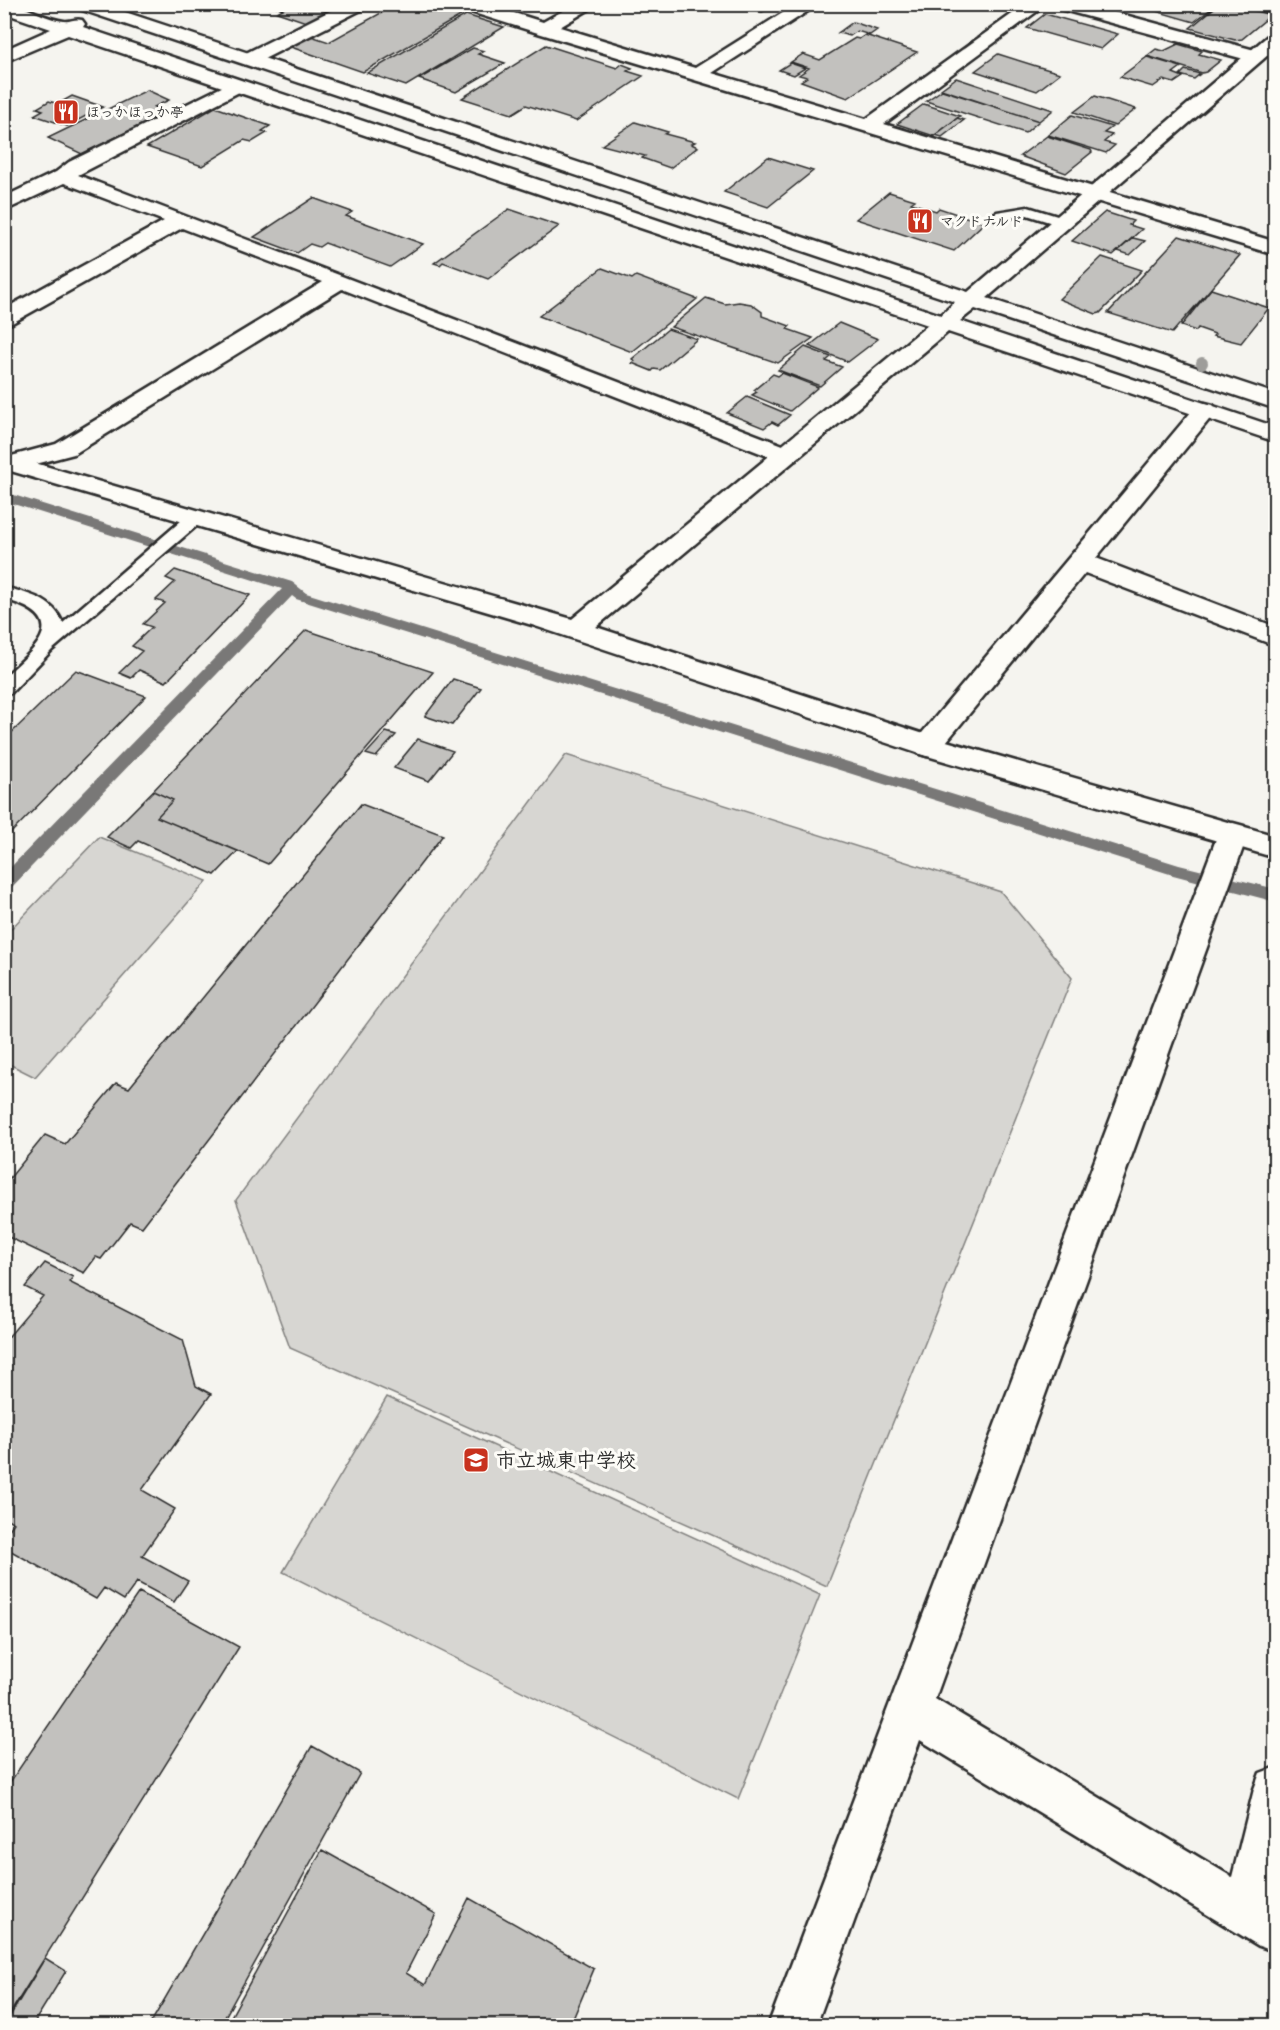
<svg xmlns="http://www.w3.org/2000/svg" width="1280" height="2030" font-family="'Comic Neue','Klee One',sans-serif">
<rect width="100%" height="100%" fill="#f5f4ef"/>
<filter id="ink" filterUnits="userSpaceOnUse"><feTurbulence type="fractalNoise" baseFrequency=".0167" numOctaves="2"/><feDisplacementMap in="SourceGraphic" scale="12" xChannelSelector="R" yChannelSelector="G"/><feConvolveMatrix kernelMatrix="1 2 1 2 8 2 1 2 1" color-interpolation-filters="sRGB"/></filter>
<g filter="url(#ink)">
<path fill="#d7d6d2" stroke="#81807e" stroke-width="1.5" d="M566,755L1001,892L1072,978L827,1586L290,1348L236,1200Z
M99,837L207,881L35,1077L5,1062V935Z
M387,1397L820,1595L738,1799L283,1572Z"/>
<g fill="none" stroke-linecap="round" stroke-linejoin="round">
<path fill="#797877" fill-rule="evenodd" d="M4,492L292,582L306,593L1179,865L1276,889V902L1173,875L296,599L292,596L10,889L4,891V874L282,589L4,501Z"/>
</g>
<path fill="#c2c1be" stroke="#2b2b2b" stroke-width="1.5" d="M270,4H334L325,9L328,11L306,22L277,12L283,9Z
M397,4H432L464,14L363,72L288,46L308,35L329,42Z
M738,4H775L777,6L762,12Z
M1149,4H1200L1212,8L1194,22L1145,8Z
M1219,4H1228L1271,15L1242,39L1235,40L1190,28Z
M1234,4H1275L1265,13Z
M1045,14L1118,34L1101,49L1027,28Z
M466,15L504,27L406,86L367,73Z
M853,22L877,30L870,35L857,31L850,36L838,33Z
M865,35L917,52L848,98L801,81L807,77L799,75L809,68L791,62L803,54L820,60L855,38L859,39Z
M1178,44L1202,51L1199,54L1221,60L1206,72L1202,73L1147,56L1156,49L1164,51Z
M546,45L617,68L622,64L632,68L627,71L643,76L576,121L526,105L512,114L462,98Z
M473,48L484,51L478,54L505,63L456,92L419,79Z
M998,54L1036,66L1060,73L1037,91L975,71Z
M1147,57L1181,67L1173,73L1183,77L1174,83L1163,80L1153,87L1120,77Z
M790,63L805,68L794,75L779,70Z
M1185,70L1200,74L1194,79L1180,75Z
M956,78L1053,110L1039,121L941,89Z
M147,90L169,100L154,107L166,113L82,154L48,138Z
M942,90L1039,121L1025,133L926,101Z
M72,96L103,107L67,126L34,115L43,110L37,108L49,101L58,104Z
M1095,96L1136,109L1115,126L1074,112Z
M924,104L960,116L934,136L897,124Z
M215,107L270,126L262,131L267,133L252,142L244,140L202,166L147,147Z
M1072,115L1112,127L1104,133L1112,135L1104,142L1115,145L1106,153L1048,135Z
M957,118L964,120L942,137L935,135Z
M635,122L668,132L665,134L695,142L691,144L698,147L670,168L642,158L645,156L602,145Z
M1047,136L1091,150L1092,152L1066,173L1020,156Z
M768,157L813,171L768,207L724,192Z
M889,192L915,200L911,203L936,211L939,208L984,223L954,251L856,219Z
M313,198L352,212L346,216L423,244L390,267L325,243L319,247L310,244L297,253L254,237Z
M509,209L559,226L488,279L443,262L440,265L434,263Z
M1105,212L1133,221L1129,225L1142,229L1113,255L1072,241Z
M1179,236L1240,255L1172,333L1108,313Z
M1133,238L1145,241L1130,255L1118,251Z
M1102,257L1142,270L1100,313L1096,314L1059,299Z
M602,268L632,279L636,276L697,299L632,352L539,316Z
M1211,289L1269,308L1241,343L1213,336L1215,334L1198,328L1196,331L1181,326Z
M706,298L725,304L739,302L751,304L762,312V316L790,326L787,329L813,338L778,363L671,327Z
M839,323L878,339L848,362L809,346Z
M668,329L697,339L660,370L654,369L652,371L632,363L635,361L632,359Z
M805,347L831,357L826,361L842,367L820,386L778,370Z
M782,373L818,387L790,411L752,395L757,392L754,390L773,374L778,376Z
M747,397L790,415L778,425L772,422L764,428L727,413Z
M175,570L250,595L166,682L139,670L131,678L119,673L142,651L132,646L152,627L143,624L165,603L156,600L175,582L166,578Z
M306,630L433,672L268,864L157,817L173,800L153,791Z
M76,670L146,696L4,840V740Z
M453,679L481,688L452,725L425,716Z
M386,732L396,735L376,757L366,754Z
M418,739L453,751L429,781L394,768Z
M153,791L173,800L157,817L238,851L215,875L138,841L131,848L107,837Z
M361,804L443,835L142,1227L130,1222L101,1259L96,1257L84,1273L4,1235V1185L45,1135L65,1144L116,1083L129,1088Z
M45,1263L73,1277L69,1282L183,1340L196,1386L211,1394L142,1490L175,1509L142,1556L188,1581L174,1602L137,1582L124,1600L104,1588L96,1599L4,1547V1536L14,1523L4,1517V1342L43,1296L25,1287Z
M139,1592L239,1647L4,2023V1791Z
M312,1746L360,1773L220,2026H149Z
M322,1850L436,1914L406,1973L425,1985L469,1898L594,1969L570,2026H226Z
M45,1958L66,1971L32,2026H4Z"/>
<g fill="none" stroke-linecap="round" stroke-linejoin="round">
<defs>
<path id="service" d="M1028,207L1067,219L1069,222L1062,226L1027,215L997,220L990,216L997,212Z
M195,513L201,514L204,518L201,522L52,650L11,693L4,694V677C40,645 71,618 4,599V587C29,594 52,598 63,623L189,514Z"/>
<path id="minor" d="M344,4H368L365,8L256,63H242L240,59L242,55Z
M455,4H485L543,22L575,4H598L560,27L695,68L797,4H819L712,73L866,119L1026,4H1047L884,124L1276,242V255L538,33L458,8Z
M1053,4H1084L1262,52L1264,56L1262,60L1255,62L1056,8Z
M236,80L243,82L246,86L243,90L78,175L796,450L799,455L796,460L787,462L778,460L342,289L74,454L13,470L4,468V458L56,444L323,282L182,228L12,323L4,325V309L164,221L64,183L4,211V197L56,172L69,162Z
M1205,403L1213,405L1217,410L1096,558L1276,627V646L1085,573L937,753L927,756L917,753L913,746L917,739L1197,405Z
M1233,823L1244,826L1248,834L935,1699L1232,1877L1254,1789L1260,1773L1276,1767V1888L1273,1901L1276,1902V1952L1259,1946L920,1740L816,2026H768L1218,834L1222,826Z"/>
<path id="tertiary" d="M4,4C26,4 43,19 64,21C70,22 75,18 82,20L85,24L83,27L941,315L955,302L76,8L73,4H101L968,292L1270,34L1276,33V48L987,298L1276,394V409L975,309L960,321L1276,427V442L948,332L596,627L936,738L1276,836V858L917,753L532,625L4,469V454L572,619L928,325L68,35L4,62V50L51,29L4,13Z"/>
</defs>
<use href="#service" stroke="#2b2b2b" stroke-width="5"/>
<use href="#minor" stroke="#2b2b2b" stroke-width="5"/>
<use href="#tertiary" stroke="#2b2b2b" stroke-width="5"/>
<use href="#service" fill="#fdfcf7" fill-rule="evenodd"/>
<use href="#minor" fill="#fdfcf7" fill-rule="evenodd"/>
<use href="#tertiary" fill="#fdfcf7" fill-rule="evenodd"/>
</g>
<circle fill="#9e9d9a" cx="1202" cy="363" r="6"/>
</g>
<defs>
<symbol id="restaurant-square" viewBox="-11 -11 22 22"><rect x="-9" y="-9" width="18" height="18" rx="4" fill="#c8321e" stroke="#fdfcf7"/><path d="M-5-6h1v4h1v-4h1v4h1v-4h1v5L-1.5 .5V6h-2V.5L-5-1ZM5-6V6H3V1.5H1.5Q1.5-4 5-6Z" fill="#fff"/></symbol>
<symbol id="school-square" viewBox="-11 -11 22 22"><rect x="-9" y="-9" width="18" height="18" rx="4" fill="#c8321e" stroke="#fdfcf7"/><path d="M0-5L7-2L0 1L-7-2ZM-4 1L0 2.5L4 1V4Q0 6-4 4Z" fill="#fff"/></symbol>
</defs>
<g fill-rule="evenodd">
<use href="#restaurant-square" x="51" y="97" width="30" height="30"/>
<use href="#restaurant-square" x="905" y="206" width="30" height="30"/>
<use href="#school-square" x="461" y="1445" width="30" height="30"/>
</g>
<g text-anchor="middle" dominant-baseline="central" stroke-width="6" stroke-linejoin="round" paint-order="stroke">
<g font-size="14" font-weight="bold" fill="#2b2b2b" stroke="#fdfcf7" text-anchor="start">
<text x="86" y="112">ほっかほっか亭</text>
<text x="940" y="221">マクドナルド</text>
</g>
<g font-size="20" font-weight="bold" fill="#2b2b2b" stroke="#fdfcf7" text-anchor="start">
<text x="496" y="1460">市立城東中学校</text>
</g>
</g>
<rect width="1280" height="2030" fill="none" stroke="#fdfcf7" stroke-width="24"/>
<rect x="12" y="12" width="1256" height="2006" fill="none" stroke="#2b2b2b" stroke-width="2" filter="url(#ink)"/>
</svg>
